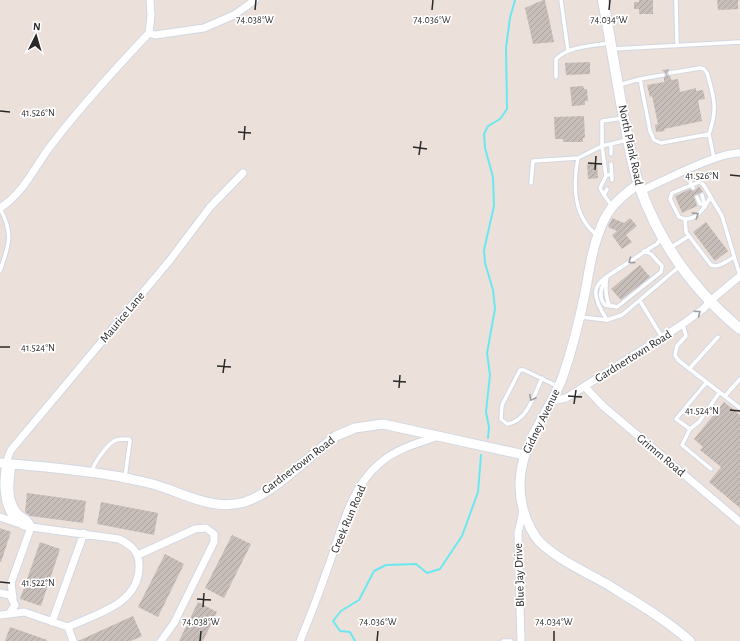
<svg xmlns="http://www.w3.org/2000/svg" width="740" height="641" font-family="'Alegreya Sans',sans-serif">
<defs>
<pattern id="building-hatch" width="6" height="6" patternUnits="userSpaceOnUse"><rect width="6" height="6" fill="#c7beba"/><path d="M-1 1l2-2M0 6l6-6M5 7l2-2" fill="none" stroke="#aba3a0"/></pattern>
</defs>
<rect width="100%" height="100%" fill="#ece1da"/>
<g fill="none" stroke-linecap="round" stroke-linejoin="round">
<path stroke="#69e8f2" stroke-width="2" d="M488,438L489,427L486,412L490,375L487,353L495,309L493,290L485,263L484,250L494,206L493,177L485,148L484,134L488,126L500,119L507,109L506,48L510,18L515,0
M355,641L350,632L340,631L333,621L341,611L359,600L374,571L386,565L416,564L427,573L440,569L462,536L478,492L481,455"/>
</g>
<path fill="url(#building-hatch)" d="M543,0H545L554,42L533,44L525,8Z
M639,0H653V14H639V9H634V2H639Z
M717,0H738V9L718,10Z
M590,62V74L566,75L565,63Z
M669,69L667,75L670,76L671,80L678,79L680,92L696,88V91L703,90L705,99L698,100L702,121L664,129L665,131L656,132L655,125L658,124L652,96L650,97L647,85L664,82V78L666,74L662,70Z
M583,86L584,89H587L588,101H585V105L572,106L570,87Z
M584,116L585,138H583V142H563V139H555L554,117Z
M597,163L598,178L588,179L587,164Z
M699,186L703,192L694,196L697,206L682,213L675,196L690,189L694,191Z
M612,218L624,223L630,218L637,226L626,235L632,242L622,249L612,235L617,231L608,227Z
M706,222L728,251L715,261L693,232Z
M640,265L650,277L621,300L611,289Z
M724,402L740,415V508L709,482L721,467L700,450L703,447L694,439Z
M27,493L86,501L83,523L30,516L25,512Z
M101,502L158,513L154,535L97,524Z
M0,528L11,532L1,562H0Z
M232,535L251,544L224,598L205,588Z
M40,542L60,549L41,606L20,599Z
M165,554L184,564L158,617L138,607Z
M198,602L217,612L203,641H179Z
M133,616L142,636L131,641H78Z
M10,627L47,640V641H5Z"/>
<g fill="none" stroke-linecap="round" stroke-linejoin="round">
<defs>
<path id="service" d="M561,0L568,51
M676,0L677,45
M613,49L740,42
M670,73L700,68L704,69L707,73C714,97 718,109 709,134
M556,77V59C569,46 592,46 609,43
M640,79L663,75
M619,85L640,79L650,131L654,140L661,143L709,134L714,159
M611,154V144
M611,164L612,180
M685,171L693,188
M606,176L602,146L627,140
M531,183L533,161L578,158
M607,189L604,195L612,206
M604,195L600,188L606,176L611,174
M702,195L705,207
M697,197L700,204H704
M710,198C703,210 694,224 679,217L670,199L672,193L699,182L703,184L722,216L740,276
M685,219L686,232L711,265C719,268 727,261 734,257
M597,235C573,217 573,184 578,158L602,146V121L623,118
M661,238L657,244C646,250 636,258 626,264C597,283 585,286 607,320L622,315L680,266
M670,248L689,236
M0,271C9,244 14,235 0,208
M607,276C605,287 605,295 609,305L617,307L661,272L662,266L651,254L644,251
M605,280C601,289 598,297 605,305L610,306
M640,301L662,337
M581,317L607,320
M683,325L686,336L677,346L675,355L678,360L740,408
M689,369L718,337
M542,378C534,395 527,422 507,424L501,419L502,405L520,370H524L557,386
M706,383L676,419L690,429L682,445L711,469
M725,396L740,379
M690,429L699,422L719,393
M92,471C94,463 108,443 116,440C120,439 125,439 129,439L130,441L125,477
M503,641H511"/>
<path id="minor" d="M150,0L151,15L149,33L155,35L204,28L234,15L255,0
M641,191C663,181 718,152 740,153
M0,208C24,193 35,166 52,144C82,105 115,69 149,33
M585,387L603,406L740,522
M552,401L566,398L683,324L703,309L716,296L740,276
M12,464C10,481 6,499 18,513C23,518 30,520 31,527L11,583L13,598
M0,517L17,523
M138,555L195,529L206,528L214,534V542L174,623L161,641
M0,593L10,595L15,605L9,614L0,615
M9,614L24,612L68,627C96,614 139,604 139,567C140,552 131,545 119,539L24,526C0,515 0,472 11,450L170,260L210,207L243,173
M52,622L84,533
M68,627L73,641
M300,641C309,619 318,596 326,573C340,537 348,490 379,464C395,449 418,443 439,436
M521,641L518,533L523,511"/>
<path id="tertiary" d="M638,184C625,194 613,203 605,218C594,240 590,264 586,288C580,318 573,347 563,376C551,410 526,436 521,472C518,494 523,517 535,536C547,554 585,572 605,583C634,601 664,618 690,641
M0,463C40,466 81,470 121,477C134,480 147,482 159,486C187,495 215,511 245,502C275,492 309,456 336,436L355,428L383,424L524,455"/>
<path id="secondary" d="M603,0C610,38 616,76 623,114C628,137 631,162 639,185C659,242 693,290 740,329"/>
</defs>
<use href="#service" stroke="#d0d7e3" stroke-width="5.5"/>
<use href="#minor" stroke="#d0d7e3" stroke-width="9"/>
<use href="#tertiary" stroke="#d0d7e3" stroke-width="11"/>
<use href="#secondary" stroke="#d0d7e3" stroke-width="12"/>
<use href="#service" stroke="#fff" stroke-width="3.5"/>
<use href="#minor" stroke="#fff" stroke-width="7"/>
<use href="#tertiary" stroke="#fff" stroke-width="9"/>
<use href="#secondary" stroke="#fff" stroke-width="10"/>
</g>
<defs><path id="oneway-chevron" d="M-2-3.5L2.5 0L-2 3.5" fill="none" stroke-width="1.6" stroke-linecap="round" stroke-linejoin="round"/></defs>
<g stroke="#9f9f9f">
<use href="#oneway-chevron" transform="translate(696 215) rotate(-33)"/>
<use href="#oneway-chevron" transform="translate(631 261) rotate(144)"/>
<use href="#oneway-chevron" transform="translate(698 313) rotate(-37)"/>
<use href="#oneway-chevron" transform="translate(532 398) rotate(117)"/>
</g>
<path fill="none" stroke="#292929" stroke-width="1.5" d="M255,10L256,0M432,10L433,0M609,10L610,0M0,111L10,112M238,132L251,133M244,140L245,126M413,147L427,149M419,155L421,141M588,163L602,164M595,170L596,156M730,175L740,176M0,347H10M217,366L231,367M223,373L225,359M393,381L406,382M399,388L400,375M568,396L582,397M574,404L576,390M730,410L740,411M0,582L10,583M197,599L211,600M203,607L204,593M200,641L201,631M377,641L378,631M554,641V631"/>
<g text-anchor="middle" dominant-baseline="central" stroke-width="3.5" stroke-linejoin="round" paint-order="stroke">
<g font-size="12" fill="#292929" stroke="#fff">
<text transform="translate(631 145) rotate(78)">North Plank Road</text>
<text transform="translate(122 317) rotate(-50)">Maurice Lane</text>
<text transform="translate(633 356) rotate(-32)">Gardnertown Road</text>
<text transform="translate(541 421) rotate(-64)">Gidney Avenue</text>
<text transform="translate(661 455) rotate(40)">Grimm Road</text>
<text transform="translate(298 465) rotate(-37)">Gardnertown Road</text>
<text transform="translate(348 519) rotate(-67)">Creek Run Road</text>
<text transform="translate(519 575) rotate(-92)">Blue Jay Drive</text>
</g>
</g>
<g font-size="10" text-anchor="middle" fill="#292929" stroke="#fff" stroke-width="3.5" stroke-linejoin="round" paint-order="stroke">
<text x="255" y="23">74.038°W</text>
<text x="432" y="23">74.036°W</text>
<text x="609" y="23">74.034°W</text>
<text x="38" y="116">41.526°N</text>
<text x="702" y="179">41.526°N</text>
<text x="38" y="351">41.524°N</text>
<text x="702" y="414">41.524°N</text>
<text x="38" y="586">41.522°N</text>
<text x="201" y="625">74.038°W</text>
<text x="378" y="625">74.036°W</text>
<text x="554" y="625">74.034°W</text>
</g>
<g transform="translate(36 36) rotate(5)" stroke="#ffffff" stroke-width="3" paint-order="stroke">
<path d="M0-3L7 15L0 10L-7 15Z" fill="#292929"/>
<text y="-6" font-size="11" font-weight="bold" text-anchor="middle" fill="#292929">N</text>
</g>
</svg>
